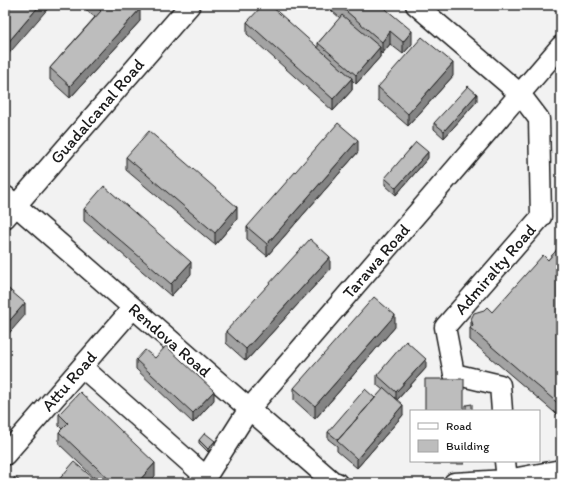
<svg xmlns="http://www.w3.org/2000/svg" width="566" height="488" font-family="Itim,sans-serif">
<rect width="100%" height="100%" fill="#f2f2f2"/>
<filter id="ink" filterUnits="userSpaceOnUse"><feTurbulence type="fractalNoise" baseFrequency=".025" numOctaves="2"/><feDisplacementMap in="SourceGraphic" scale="8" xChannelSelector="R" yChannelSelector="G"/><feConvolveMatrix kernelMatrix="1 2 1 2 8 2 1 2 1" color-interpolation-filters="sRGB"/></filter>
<g filter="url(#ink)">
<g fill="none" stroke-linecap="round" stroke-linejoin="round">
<defs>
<path id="minor" d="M416,5L520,94L539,119L541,217L445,327L454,374L500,385L502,411
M5,196L333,482L337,483
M5,218L190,5
M82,367L206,477
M5,455L133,308
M505,461L507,480
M200,483L206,477L249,409L561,46
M454,483L507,480L561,470"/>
</defs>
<use href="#minor" stroke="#1c1c1c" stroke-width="23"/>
<use href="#minor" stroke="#fff" stroke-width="20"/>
</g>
<path fill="#a3a3a3" stroke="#1c1c1c" d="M87,5H135L140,21L70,98L50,80V68L95,17L87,11Z
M325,5H381L412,44L403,54L390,44L382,54L380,52V57L356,84L352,80V90L333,111L247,34V22L318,48V43L340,18Z
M453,76L408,126L378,100V87Z
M477,101L444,138L434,129V123Z
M358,152L267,256L247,239V227Z
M126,157L237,219L215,245L126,170Z
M428,158L396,195L385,185V178Z
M84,209L191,274L171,296L84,221Z
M561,245V418L470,340V328L471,326V319L492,312L548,260Z
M330,269L246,361L226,343V331Z
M395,327L315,419L294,400V388Z
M155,358L214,400L193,423L136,369V360Z
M426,368L397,400L403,415L357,468L337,451V446L328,439V432L375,398L383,390L377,385V375Z
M59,414L155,476L148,483H100L59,444V432L62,429L59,426Z
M199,440L215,445L208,452L199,443Z
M425,461H464V464H425Z"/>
<path fill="#848484" stroke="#1c1c1c" d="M40,5H51L5,58V46Z
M140,9V21L70,98V86Z
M390,31V44L382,54V42Z
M412,31V44L403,54V42Z
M380,47V57L356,84V75Z
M453,63V76L408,126V114Z
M352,78V90L333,111V99Z
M477,94V101L444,138V131Z
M358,140V152L267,256V244Z
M428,152V158L396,195V188Z
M237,207V219L215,245V233Z
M330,257V269L246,361V349Z
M191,262V274L171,296V284Z
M25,303V315L5,338V326Z
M395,315V327L315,419V406Z
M426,359V368L396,401V392Z
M214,391V400L193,423V413Z
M403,405V415L357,468V459Z
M215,441V445L208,452V449Z
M155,463V476L148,483H137Z"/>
<path fill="#bdbdbd" stroke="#1c1c1c" d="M5,5H40L5,46Z
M95,5H135L140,9L70,86L50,68L101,11Z
M263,5H270L352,78L333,99L247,22Z
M339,5H381L412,31L403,42L390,31L382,42Z
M342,15L380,47L356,75L318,43Z
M422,37L453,63L408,114L378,87Z
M468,86L477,94L444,131L434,123Z
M338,123L358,140L267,244L247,227Z
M149,131L237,207L215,233L126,157Z
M416,142L428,152L396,188L385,178Z
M104,186L191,262L171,284L84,209Z
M310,239L330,257L246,349L226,331Z
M561,245V406L470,328L473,325L471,319L474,313L484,310L487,307L492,312L543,255L548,260Z
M5,286L25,303L5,326Z
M374,297L395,315L315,406L294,388Z
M406,341L426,359L396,392L377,375Z
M166,346L214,391L193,413L136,360L145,350L155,358Z
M425,379H464V411H425Z
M384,388L403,405L357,459L337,441Z
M365,389L375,398L338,440L328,432Z
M80,392L155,463L137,483H113L59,432L68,423L59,414Z
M472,404V411H466V405Z
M205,433L215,441L208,449L199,440Z
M74,462L99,483H56Z
M15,477L22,483H11Z"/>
</g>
<g text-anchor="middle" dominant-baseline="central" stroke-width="3" stroke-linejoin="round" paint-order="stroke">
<g font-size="17" fill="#1c1c1c" stroke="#fff">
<text transform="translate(97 111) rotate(-49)">Guadalcanal Road</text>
<text transform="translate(376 261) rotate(-49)">Tarawa Road</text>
<text transform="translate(495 269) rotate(-49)">Admiralty Road</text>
<text transform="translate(170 340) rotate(41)">Rendova Road</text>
<text transform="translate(69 381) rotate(-49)">Attu Road</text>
</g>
</g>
<rect width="566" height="488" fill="none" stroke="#fff" stroke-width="20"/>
<rect x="10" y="10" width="546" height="468" fill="none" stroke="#1c1c1c" stroke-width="1.5" filter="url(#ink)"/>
<rect x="410" y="410" width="130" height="52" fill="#ffffff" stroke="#a4a4a4"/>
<rect x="418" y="423" width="20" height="6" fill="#ffffff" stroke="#a4a4a4"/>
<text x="446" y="430" font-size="12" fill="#1c1c1c">Road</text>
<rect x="418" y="440" width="20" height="12" fill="#bdbdbd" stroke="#a4a4a4"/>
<text x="446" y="450" font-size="12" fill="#1c1c1c">Building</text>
</svg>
